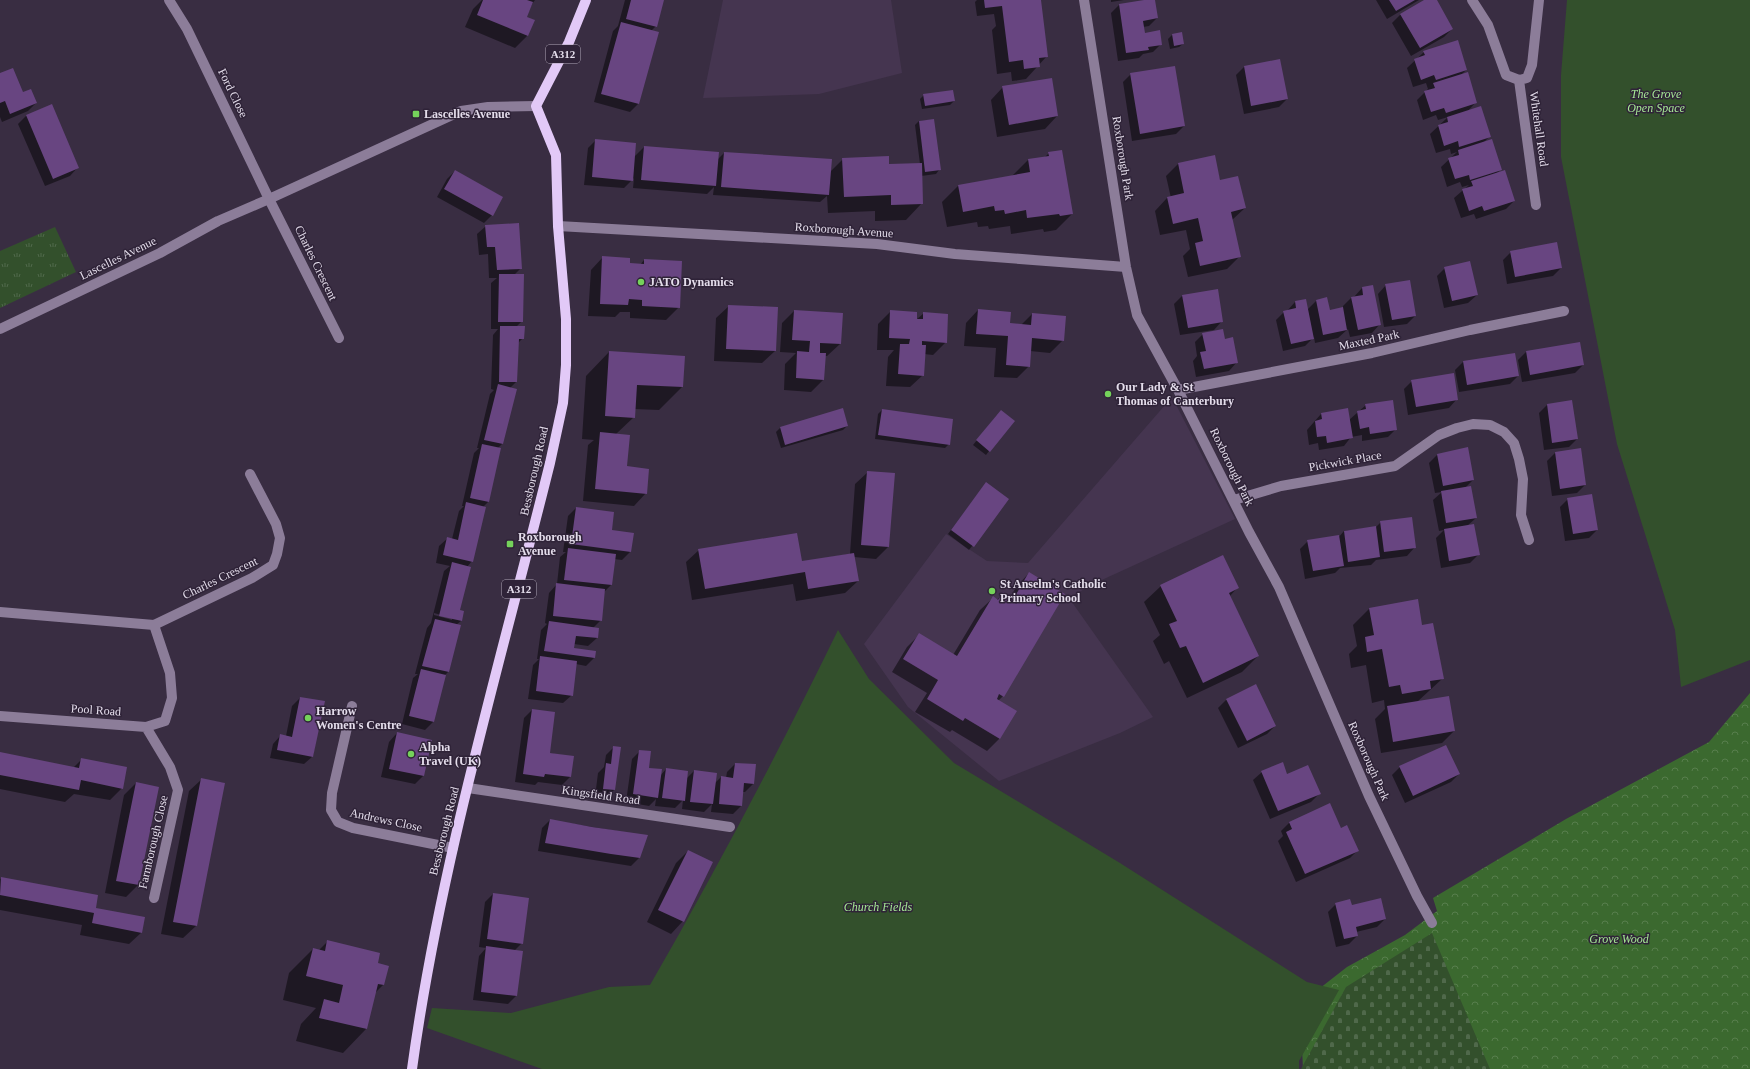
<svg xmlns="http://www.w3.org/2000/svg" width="1750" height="1069" font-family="'Times New Roman',serif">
<defs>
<pattern id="grass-tufts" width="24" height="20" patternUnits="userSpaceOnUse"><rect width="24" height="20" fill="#33502c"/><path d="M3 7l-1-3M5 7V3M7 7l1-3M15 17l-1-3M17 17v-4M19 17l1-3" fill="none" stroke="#50694b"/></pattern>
<pattern id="forest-crowns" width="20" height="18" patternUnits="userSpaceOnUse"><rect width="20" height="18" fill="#3b692f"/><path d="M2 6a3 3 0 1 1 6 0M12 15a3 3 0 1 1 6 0" fill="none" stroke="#577e4d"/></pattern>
<pattern id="cemetery-stones" width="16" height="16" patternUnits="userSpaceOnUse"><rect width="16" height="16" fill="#33502c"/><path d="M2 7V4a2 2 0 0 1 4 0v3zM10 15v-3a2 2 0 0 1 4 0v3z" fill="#50694b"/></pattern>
</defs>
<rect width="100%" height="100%" fill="#392d42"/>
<path fill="#453550" d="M723,0H891L902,73L819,94L703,98Z
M1172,397L1235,519L1093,584L1069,598L1153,717L1120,733L999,781L908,707L864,644L946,534L987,561L1028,563Z"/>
<path fill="url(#grass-tufts)" d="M55,227L76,272L0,308V251Z"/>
<path fill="url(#forest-crowns)" d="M1750,693V1069H1303L1302,1048L1306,999L1347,967L1405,935L1437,911L1433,898L1566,819L1709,742Z"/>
<path fill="url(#cemetery-stones)" d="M1432,933L1490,1069H1301L1346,987Z"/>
<path fill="#33502c" d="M1567,0H1750V660L1681,687L1675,630L1617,444L1561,157V75Z
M838,630L869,679L954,763L1120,863L1307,982L1339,990L1299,1061V1069H542L427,1028L432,1008L511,1013L609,987L650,985C717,869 779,751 838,630Z"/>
<path fill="#0007" fill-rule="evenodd" d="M482,0H535L532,4L526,18L534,20L527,36L515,48L465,27L473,9Z
M625,0H663L656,26L651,31L657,33L638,104L630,112L594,102L613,31L618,26Z
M977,0H1040L1047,56L1026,79L1012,81L1011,72L997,74L992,30L996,26L994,14L977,16L975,2Z
M1111,0H1124L1111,2Z
M1154,0L1157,18L1149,26L1143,27L1144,34L1161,44L1153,52L1143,54L1139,58L1118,61L1111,13L1119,5Z
M1376,0H1419L1387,19Z
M1426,0H1435L1452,29L1444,37L1411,56L1392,23L1400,15Z
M1181,33L1183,44L1179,47L1170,49L1168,39L1172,35Z
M1424,52L1466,70L1461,75L1476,102L1468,111L1490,136L1483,143L1501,169L1495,175L1514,201L1506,209L1476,219L1474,214L1461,218L1454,198L1469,185L1462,187L1460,182L1447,187L1441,167L1457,152L1451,154L1450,149L1436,153L1430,134L1448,117L1438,120L1436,115L1423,120L1417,100L1428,89L1426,83L1413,87L1407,68Z
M1279,60L1287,99L1279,107L1244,114L1236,75L1244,67Z
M0,74L36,103L28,111L2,122L0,117Z
M1131,74L1184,126L1176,134L1132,141L1123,82Z
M1051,79L1057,116L1045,129L997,137L991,100L1003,87Z
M924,95L954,101L950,105L922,109L920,99Z
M51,105L78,167L70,176L45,186L18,124L26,116Z
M933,120L939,170L936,174L921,176L922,203L906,220L875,221V211L828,213L827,196L820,202L713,195L714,187L707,194L633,188L634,178L624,188L584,185L588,148L596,140L634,157L644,147L717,160L724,153L830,172L843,159L888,166L920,164L915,125L919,121Z
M1049,153L1072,214L1056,230L1044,232L1043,229L1011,234L1010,226L989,229L988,226L978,227L977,222L947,227L942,202L958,186L1012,176L1028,160L1044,158Z
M1214,156L1220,181L1245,208L1232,220L1240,256L1227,269L1188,277L1183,256L1190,249L1186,230L1160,235L1155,211L1167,198H1171L1166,176L1178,164Z
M455,171L502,197L492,215L484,223L437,197L447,179Z
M486,226L521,268L514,275L522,321L516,327L523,338L517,344L516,382L510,388L502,444L498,448L500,449L488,502L483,507L472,561L467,567L459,611L461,621L456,625L460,626L448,672L445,675L433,722L425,730L402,724L413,678L418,674H415L427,628L431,623L444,571L450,566L436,563L439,546L448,538L452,539L459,511L464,506H462L474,453L479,448H477L490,394L494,390L491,389L493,335L498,329H491V283L497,278H489L488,254L479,255L477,234ZM434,613L452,618V620L434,615Z
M1511,252L1561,268L1553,276L1507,284L1503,260Z
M603,257L629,264L640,265L644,260L679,307L666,320L630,318V312H620L615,317L588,316L591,270Z
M1445,268L1477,295L1468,303L1444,308L1437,276Z
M1386,285L1415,316L1407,324L1384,327L1378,294Z
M1362,288L1380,324L1372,333L1350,337L1348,329L1338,338L1315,343L1314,337L1305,346L1283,351L1276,320L1284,312L1287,311L1295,302L1307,310L1317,300L1329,311L1343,308V306L1351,298L1354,297Z
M1182,296L1222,321L1214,330L1180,335L1174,304Z
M729,306L775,351L762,363L714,361L716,318Z
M978,310L1009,324L1021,325L1032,314L1063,340L1050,353L1030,351L1029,366L1017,378L994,377L996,348L964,346L966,323Z
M794,311L840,344L827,356H825L823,380L811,392L784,390L785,364L796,353L780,352L782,323Z
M891,311L916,320L924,313L946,342L933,355L924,354L923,375L910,387L886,386L888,357L894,350H877L878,324Z
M1203,334L1224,340L1237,362L1229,371L1196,377L1193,361L1197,356L1195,342Z
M609,352L682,387L659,410L634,409V417L616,434L626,467L646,493L634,506L583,501L588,445L594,440L582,439L586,376Z
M1526,352L1583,365L1575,373L1522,382L1518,360Z
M1463,362L1518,376L1510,384L1459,392L1455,370Z
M1412,381L1457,399L1449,408L1408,415L1404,389Z
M1366,405L1396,429L1388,437L1362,441V435L1351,437L1344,446L1319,450L1318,443L1309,445L1307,430L1321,414L1347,410L1349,420Z
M1547,405L1577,439L1569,447L1544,450L1539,413Z
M882,410L949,444L945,448L875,439L878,414Z
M997,415L989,451L986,455L973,445Z
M847,426L843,430L781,448L776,432L780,428Z
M1555,453L1585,485L1577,493L1552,496L1547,461Z
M1437,455L1473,480L1465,488L1476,518L1467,526L1478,555L1470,563L1441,568L1436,538L1444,530L1439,531L1433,500L1442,492L1435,493L1429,463Z
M868,472L888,547L876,559L854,557L858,581L845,593L796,601L793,584L692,600L686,562L699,550L801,562L850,554L855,484Z
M983,487L1008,499L969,550L948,534Z
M1568,499L1597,530L1589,538L1565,541L1560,507Z
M576,508L611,531L630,552L622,560L614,559L611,585L604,592L601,620L593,628H598L597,638L588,646L574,644L573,649L594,658L586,666L576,664L572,695L563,703L528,699L533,665L539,659H537L541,630L547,624L545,623L549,593L557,584L560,557L566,552H563L568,516Z
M1381,522L1415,547L1407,556L1376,560L1371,565L1340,568L1335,573L1305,579L1300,549L1308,541L1338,538L1344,531L1376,527Z
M1029,573L1003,696L998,701L1000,738L987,751L952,730L950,732L915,712L927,693L892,672L907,647L919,635L953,655L980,610L993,598L997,600L1003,593L1010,597L1017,586Z
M1161,586L1237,588L1230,596L1258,656L1242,672L1187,698L1169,661L1164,664L1153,641L1160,635L1144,602Z
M1369,609L1422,626L1442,679L1417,702L1454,731L1442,743L1381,753L1375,719L1385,709L1384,700L1372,703L1366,665L1351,668L1349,654L1357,646L1353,625Z
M1255,685L1275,726L1267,734L1238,748L1218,708L1226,700Z
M300,698L323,702L313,756L304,764L270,758L273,744L281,735L286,736L292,706Z
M532,710L548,753L573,757L570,777L562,785L538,782L535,785L515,782L524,718Z
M397,733L423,776L415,784L381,777L389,742Z
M614,747L619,748L614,790L606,798L595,797L598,773L604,767L606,755Z
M640,751L648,768L660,776L666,769L686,779L694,771L714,784L721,777L726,778L727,772L735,764L755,765L753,784L745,792H742L741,806L733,814L711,812L712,804L704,812L682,809L683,800L675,808L655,806L656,799L649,806L626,802L632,759Z
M0,753L73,768L82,759L122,788L110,800L74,794L65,802L0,789Z
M1400,767L1459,774L1451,782L1405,803L1392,775Z
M1262,772L1287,775L1319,794L1311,802L1270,819L1253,780Z
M202,779L224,783L196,926L183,938L161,934L189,791Z
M136,783L138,885L126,897L105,893L124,795Z
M1330,805L1341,829L1358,850L1350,858L1296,882L1278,841L1283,836L1281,831L1289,823Z
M550,820L647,836L639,858L631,866L538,851L542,828Z
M688,851L683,921L671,934L647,922L676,863Z
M2,878L94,909L142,932L129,944L80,935L82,925L0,910V879Z
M493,894L522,943L514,951L516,996L508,1004L473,1000L479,956L486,948L479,947L485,902Z
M1336,904L1385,919L1377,927L1356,932L1357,936L1349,944L1336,947L1328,912Z
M328,941L377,964L383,985L375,993L366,1029L343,1053L296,1041L301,1024L316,1008L283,1000L289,973L313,949L319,950Z"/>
<path fill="#684581" d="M483,0H527L533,2L527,17L535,20L528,36L477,15Z
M631,0H664L657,27L626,19Z
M984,0H1041L1048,57L1039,58L1040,67L1024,69L1023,60L1009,62L1002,6L985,8Z
M1144,0H1155L1158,18L1143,21L1145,33L1160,30L1162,45L1148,47L1149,50L1126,53L1119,4Z
M1389,0H1415L1396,11Z
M1424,0H1437L1453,29L1420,48L1400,14Z
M621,22L659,32L639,104L601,94Z
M1182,32L1184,44L1174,46L1172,34Z
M1458,40L1467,70L1436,80L1434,75L1421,80L1414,59L1425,55L1423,51Z
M1280,59L1288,99L1251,106L1244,66Z
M1175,66L1185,126L1140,134L1130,73Z
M13,68L23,92L31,89L37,103L10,114L5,101L0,103V73Z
M1468,72L1477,103L1446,113L1444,108L1431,112L1424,91L1435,88L1433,83Z
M1052,78L1058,116L1009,125L1002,86Z
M953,90L955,101L925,106L923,94Z
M52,104L79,168L53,179L26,115Z
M1481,106L1491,137L1459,147L1458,141L1444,146L1438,125L1448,122L1447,117Z
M934,119L941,170L925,172L919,121Z
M595,139L636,143L633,181L592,177Z
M1492,139L1502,170L1470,180L1469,175L1455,179L1448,158L1459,155L1458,150Z
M644,146L719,152L716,186L641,180Z
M1062,150L1073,214L1060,216L1059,214L1027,218L1026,210L1005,214L1004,210L995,211L994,206L963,212L958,185L1030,172L1028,159L1049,156L1048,152Z
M724,152L832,159L829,195L721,187Z
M1215,155L1220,180L1238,176L1246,208L1231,212L1241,257L1200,266L1195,243L1203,241L1198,218L1173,224L1167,197L1184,193L1178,163Z
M889,156V164L922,163L923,204L891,205V195L844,197L842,158Z
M455,170L503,197L493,216L444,189Z
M1505,170L1515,201L1484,211L1482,206L1469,211L1462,189L1473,186L1471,181Z
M519,223L522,269L497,270L495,247H487L485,225Z
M1557,242L1562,268L1515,277L1510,251Z
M602,256L630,258V263L644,264V259L682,261L680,308L642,306V300L629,299L628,305L600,304Z
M1470,261L1478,295L1452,301L1444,267Z
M499,274H524L523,322H498Z
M1410,280L1416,316L1392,320L1385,284Z
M1373,285L1381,325L1358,330L1351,297L1363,295L1362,287Z
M1218,289L1223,322L1188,328L1182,295Z
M1327,297L1330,310L1343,307L1347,330L1323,335L1316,300Z
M1306,299L1314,339L1291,344L1283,311L1296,308L1295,301Z
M728,305L778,307L776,351L726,349Z
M978,309L1011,312L1010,323L1031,325L1032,313L1066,316L1064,341L1032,338L1030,367L1006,365L1008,336L976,334Z
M794,310L843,313L841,344L820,343V353H826L824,380L796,378L797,351L809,352L810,341L792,340Z
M890,310L917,312V319H923V312L948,314L947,343L922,341V345H926L924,376L898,374L900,344H909L910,339L889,338Z
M500,326H525L524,339H519L517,382H499Z
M1223,329L1225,339L1233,337L1238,363L1204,369L1200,352L1206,351L1202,333Z
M1580,342L1584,365L1530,375L1526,351Z
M609,351L685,356L683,387L637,385L635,418L605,416Z
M1515,353L1519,376L1467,385L1463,361Z
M1454,373L1458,400L1416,407L1411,380Z
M498,384L517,389L503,444L484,440Z
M1393,400L1397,430L1370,434L1369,427L1360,429L1357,411L1366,409L1365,404Z
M1572,400L1578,439L1552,443L1547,404Z
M843,408L848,426L785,445L780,427Z
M1348,408L1353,438L1327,443L1326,436L1317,437L1315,421L1322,419L1321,413Z
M882,409L953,419L950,445L878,435Z
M1001,410L1015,421L990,452L976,440Z
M600,432L630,435L627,466L649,469L647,494L595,489Z
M482,444L501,448L489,502L470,498Z
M1468,447L1474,480L1443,486L1437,454Z
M1581,448L1586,485L1560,489L1555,452Z
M867,471L895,473L889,547L861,545Z
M986,482L1009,499L974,547L951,530Z
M1471,486L1477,518L1446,523L1441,491Z
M1592,494L1598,530L1573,534L1567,498Z
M466,502L486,507L473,562L443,555L447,537L458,540Z
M576,507L614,512L612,530L634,533L631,552L571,544Z
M1412,517L1416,548L1384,552L1380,521Z
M1474,524L1480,555L1449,561L1444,529Z
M1376,526L1380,557L1348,562L1344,531Z
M797,533L802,561L854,553L859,581L808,589L805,572L705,589L698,549Z
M1339,535L1344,566L1313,571L1307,540Z
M568,548L616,554L612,585L564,580Z
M1223,555L1239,588L1229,593L1259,656L1203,683L1186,646L1180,648L1169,624L1177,621L1160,585Z
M452,562L471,567L460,610L464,611L462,621L439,616Z
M1029,572L1065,594L1004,697L999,694L997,699L1017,711L1000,739L965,718L963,721L927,699L938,680L903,659L919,633L957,656L993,596L998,600L1003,592L1014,598Z
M556,583L605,589L602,621L553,616Z
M1418,599L1422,625L1433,623L1444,679L1430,681L1431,689L1402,694L1400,685L1389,687L1382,649L1367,652L1365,637L1374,635L1369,608Z
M435,619L461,625L449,672L422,666Z
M549,621L599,628L598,638L576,636L574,648L596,651L595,658L544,651Z
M540,656L577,661L573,696L536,691Z
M421,669L446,675L434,722L409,716Z
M1256,684L1276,726L1247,741L1226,699Z
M1449,696L1455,731L1393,742L1387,706Z
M300,697L325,701L313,757L277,750L280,734L292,737Z
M532,709L555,712L550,753L574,756L571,777L545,774L544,777L523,774Z
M397,732L432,740L424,776L389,769Z
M1446,745L1460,774L1413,796L1399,766Z
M613,746L621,747L615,790L603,789L606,763L611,764Z
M639,750L651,751L649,768L662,769L658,798L633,794Z
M0,752L79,768L81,758L127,767L123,789L81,780L79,790L0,775Z
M1283,762L1287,774L1308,765L1321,794L1278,811L1261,771Z
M735,763L756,764L754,784L744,783L742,806L719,804L721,776L733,778Z
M666,768L688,771L685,801L662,798Z
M694,770L717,773L713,804L690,802Z
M201,778L225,783L197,926L173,922Z
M136,782L159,787L139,885L116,881Z
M1330,803L1341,828L1347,825L1359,851L1305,874L1286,832L1292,829L1289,822Z
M550,819L592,827L648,835L640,858L611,854L545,843Z
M688,850L713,862L684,922L658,910Z
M1,877L98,895L96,908L145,917L142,933L92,923L94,913L0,895Z
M493,893L529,898L523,944L487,939Z
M1381,898L1386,919L1356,927L1358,936L1344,939L1335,903L1350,899L1352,905Z
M327,940L380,953L378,963L389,966L384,985L378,984L367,1029L319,1018L324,999L339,1003L343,985L306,976L313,948L325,951Z
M486,946L523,951L517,996L481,992Z"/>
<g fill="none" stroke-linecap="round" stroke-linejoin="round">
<path stroke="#8c7d99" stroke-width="10" d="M169,0L187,29L269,199L339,338
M1084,0L1126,267L1137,315L1178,390L1249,532L1279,587L1369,796L1417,896L1432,923
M1472,0L1488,25L1506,75L1519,80
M1519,80L1536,205
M1519,80L1527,78L1532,65L1539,0
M558,226L877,244L955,254L1126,267
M0,329L160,253L218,221L269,199L461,111L488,107L536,106
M1178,390L1372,353L1470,330L1564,311
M1234,500L1281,486L1395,466L1439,435L1457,428L1473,424L1490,425L1504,432L1514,443L1519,459L1523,479L1521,515L1529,540
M0,612L154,625L252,578L273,565L277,554L280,538L276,524L250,474
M352,706L332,793L331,810L338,822L353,828L453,848
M0,716L146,727L165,721L172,698L170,673L154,625
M146,727L170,767L178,790L154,898
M468,788L730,827"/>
<path stroke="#e2c9f7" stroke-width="10" d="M412,1069C440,864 500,664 550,463L563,403L566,365V319L558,226L556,155L536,106L569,42L586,0"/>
</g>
<g fill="#75d25b" stroke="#2f2338" stroke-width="1.5">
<rect x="412" y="110" width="8" height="8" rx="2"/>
<circle cx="641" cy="282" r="4"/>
<circle cx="1108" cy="394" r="4"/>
<rect x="506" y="540" width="8" height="8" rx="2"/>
<circle cx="992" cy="591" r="4"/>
<circle cx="308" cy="718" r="4"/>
<circle cx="411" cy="754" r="4"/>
</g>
<g text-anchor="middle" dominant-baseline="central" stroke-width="3" stroke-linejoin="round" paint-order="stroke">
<g fill="#2f2338" stroke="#aea5b5" stroke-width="1">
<rect x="546" y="45" width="34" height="18" rx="3"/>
<rect x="502" y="580" width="34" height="18" rx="3"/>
</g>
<g font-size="11" font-weight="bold" fill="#e4ddeb">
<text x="563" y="54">A312</text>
<text x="519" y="589">A312</text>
</g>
<g font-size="12" fill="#e4ddeb" stroke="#2f2338">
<text transform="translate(233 93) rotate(64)">Ford Close</text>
<text transform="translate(1539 129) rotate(82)">Whitehall Road</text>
<text transform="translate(1123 158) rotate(81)">Roxborough Park</text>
<text transform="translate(844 230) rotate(4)">Roxborough Avenue</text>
<text transform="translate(118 258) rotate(-26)">Lascelles Avenue</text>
<text transform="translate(316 263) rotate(64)">Charles Crescent</text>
<text transform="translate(1369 340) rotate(-12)">Maxted Park</text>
<text transform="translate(1345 461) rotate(-10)">Pickwick Place</text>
<text transform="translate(1232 467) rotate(64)">Roxborough Park</text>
<text transform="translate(534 471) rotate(-77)">Bessborough Road</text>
<text transform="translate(220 578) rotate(-26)">Charles Crescent</text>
<text transform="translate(96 710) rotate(4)">Pool Road</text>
<text transform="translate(1369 761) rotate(66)">Roxborough Park</text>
<text transform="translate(601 795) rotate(8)">Kingsfield Road</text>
<text transform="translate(386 820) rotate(12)">Andrews Close</text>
<text transform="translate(444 831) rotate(-76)">Bessborough Road</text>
<text transform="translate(153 842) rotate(-77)">Farmborough Close</text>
</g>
<g font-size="12" font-style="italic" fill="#a5e894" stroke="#2f2338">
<text x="1656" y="94">The Grove<tspan x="1656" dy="14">Open Space</tspan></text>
<text x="878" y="907">Church Fields</text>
<text x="1619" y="939">Grove Wood</text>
</g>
<g font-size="12" font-weight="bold" fill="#e4ddeb" stroke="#2f2338" text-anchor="start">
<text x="424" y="114">Lascelles Avenue</text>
<text x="649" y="282">JATO Dynamics</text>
<text x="1116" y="387">Our Lady &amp; St<tspan x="1116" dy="14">Thomas of Canterbury</tspan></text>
<text x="518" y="537">Roxborough<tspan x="518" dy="14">Avenue</tspan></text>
<text x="1000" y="584">St Anselm's Catholic<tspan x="1000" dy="14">Primary School</tspan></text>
<text x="316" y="711">Harrow<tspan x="316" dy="14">Women's Centre</tspan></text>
<text x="419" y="747">Alpha<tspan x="419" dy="14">Travel (UK)</tspan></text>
</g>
</g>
</svg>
